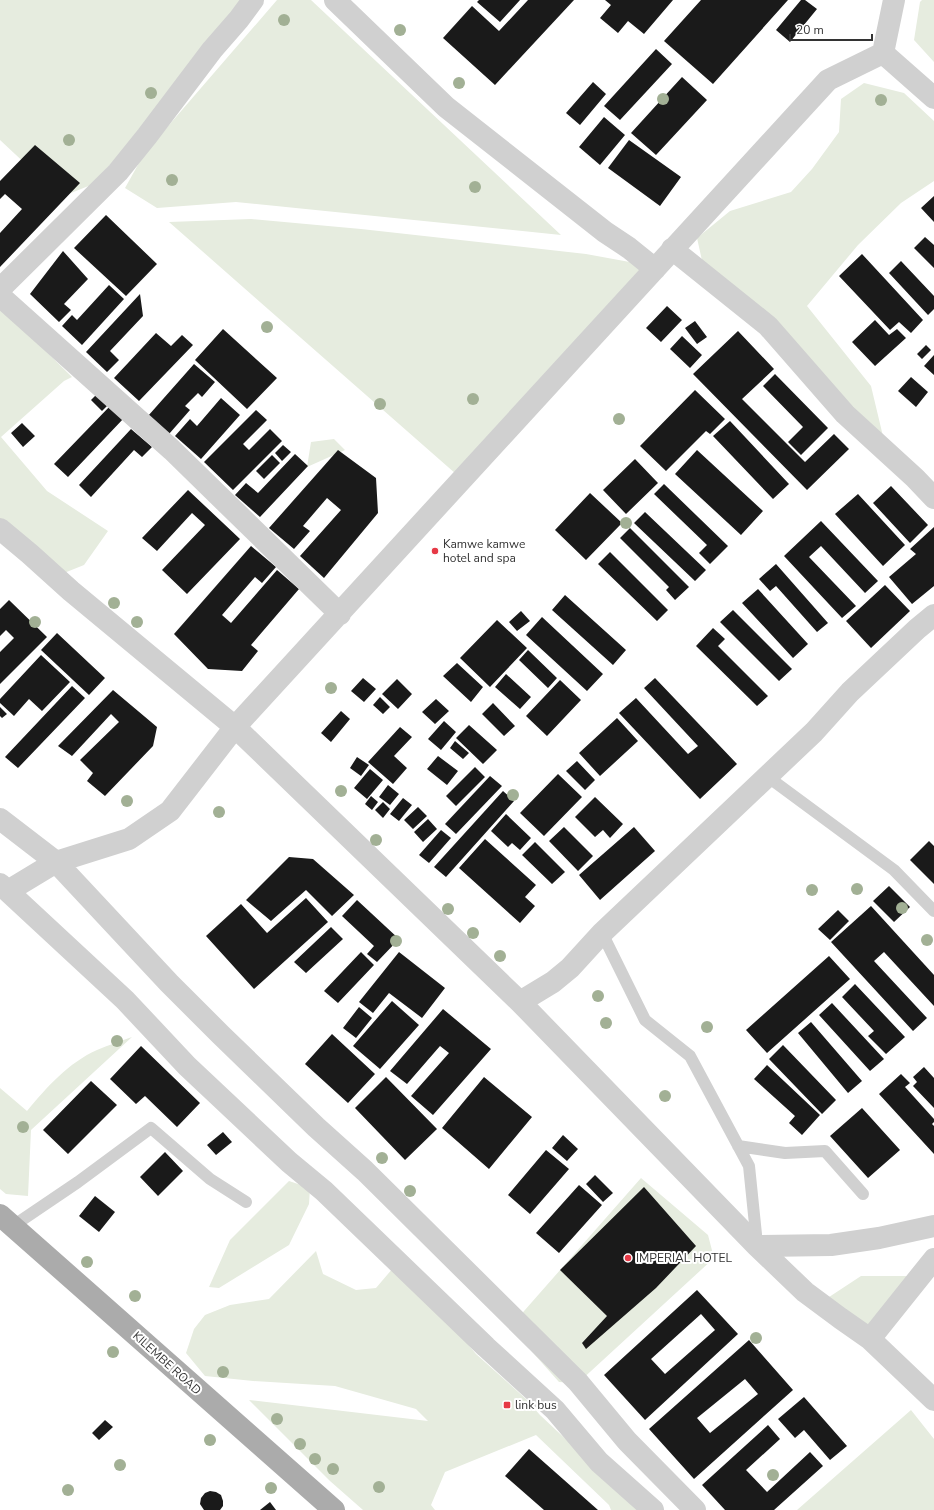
<svg xmlns="http://www.w3.org/2000/svg" width="934" height="1510" font-family="'Nunito Sans',sans-serif">
<rect width="100%" height="100%" fill="#fff"/>
<path fill="#e6ecdf" d="M0,0H257L201,68L91,185L61,197L0,140Z
M277,0H311L561,235L236,202L157,208L125,188L144,154Z
M922,0H934V62L914,40L920,2Z
M864,83L904,93L934,121V181L901,203L858,245L807,306L871,386L887,453L707,283L697,238L730,211L791,192L812,169L839,132L841,99Z
M251,219L361,229L586,254L646,265L456,474L169,222Z
M0,306L72,377L64,381L1,437L47,491L108,531L84,565L59,575L0,538Z
M334,439L345,450L307,467L311,442Z
M132,1037L31,1130L28,1196L6,1194L0,1189V1088L27,1111C47,1087 68,1063 97,1050C108,1045 121,1041 132,1037Z
M641,1178L708,1235L714,1258L578,1383L559,1382L510,1327Z
M289,1181L310,1188L309,1204L289,1245L219,1288L209,1287L230,1240Z
M316,1251L323,1274L356,1290L376,1288L399,1261L476,1354L526,1399L540,1415L641,1510H611L609,1505L536,1435L445,1472L431,1505L435,1510H363L330,1481L249,1400L428,1421L416,1409L335,1386L253,1381L205,1376L186,1353L194,1329L205,1315L230,1305L269,1299Z
M861,1276H916L880,1340L823,1301Z
M911,1410L934,1439V1510H797Z"/>
<path fill="#1a1a1a" fill-rule="evenodd" d="M479,0H520L500,22L477,2Z
M528,0H574L495,85L443,38L472,6L499,31Z
M605,0H673L644,34L628,21L618,33L600,18L611,5Z
M701,0H788L713,84L664,41Z
M801,0H805L817,9L790,42L776,30Z
M656,49L672,64L620,120L604,106Z
M682,77L707,100L656,155L631,133Z
M593,82L606,94L580,125L566,113Z
M604,117L625,135L600,165L579,147Z
M629,140L681,177L660,206L608,168Z
M35,145L80,183L0,267V233L22,209L5,194L0,199V181Z
M934,196V222L921,208Z
M106,215L157,264L126,296L74,248Z
M925,237L934,245V268L914,248Z
M63,251L88,279L64,304L71,310L59,322L30,294Z
M862,254L923,320L911,333L899,322L890,330L839,276Z
M901,261L934,296V309L928,315L889,273Z
M109,285L124,299L82,345L62,326L72,315L77,320Z
M140,294L143,316L110,351L119,360L107,372L86,352Z
M667,306L682,320L661,342L646,328Z
M875,320L889,335L897,329L906,338L875,366L852,342Z
M695,321L707,337L697,344L685,328Z
M223,329L277,378L247,409L195,360Z
M738,331L774,369L742,399L805,462L834,434L849,449L807,490L693,374Z
M156,333L171,346L182,335L193,345L139,401L114,378Z
M682,336L702,355L690,368L670,349Z
M926,345L931,350L922,359L917,354Z
M934,355V375L924,366Z
M194,364L215,382L202,397L198,393L185,406L190,410L169,434L148,416Z
M775,374L828,428L801,455L788,442L803,427L763,386Z
M911,377L928,392L916,407L898,391Z
M695,390L725,419L710,434L706,431L666,471L640,446Z
M99,392L110,403L102,411L91,400Z
M221,398L240,415L201,459L175,436L190,419L197,426Z
M111,405L124,418L68,477L54,464Z
M256,410L267,420L243,444L249,450L270,429L282,441L233,490L204,462Z
M730,421L789,484L773,499L713,436Z
M22,423L35,436L23,447L11,433Z
M131,429L152,447L142,457L134,450L91,497L79,485Z
M283,445L291,452L282,461L275,453Z
M338,450L376,478L378,513L324,578L300,556L341,510L327,498L303,526L310,531L294,549L269,528Z
M697,450L763,511L741,535L675,474Z
M295,454L308,466L260,517L235,495L246,483L258,493Z
M272,455L280,463L264,479L256,471Z
M635,459L658,483L626,514L603,490Z
M664,484L728,546L710,564L699,553L707,545L654,494Z
M891,486L928,525L910,543L873,503Z
M188,490L240,539L187,594L162,570L205,525L192,513L157,551L142,538Z
M590,493L622,523L586,560L555,530Z
M858,494L905,545L883,566L835,514Z
M645,512L706,570L695,581L634,523Z
M821,521L878,581L865,593L821,546L809,557L856,606L842,618L784,556Z
M934,527V586L912,604L889,577L916,554L910,549Z
M630,528L689,587L675,600L666,590L669,587L620,538Z
M251,546L276,567L262,583L255,577L222,615L231,623L277,570L299,589L251,645L258,651L242,671L208,669L174,634Z
M610,552L668,610L657,621L598,564Z
M776,564L828,623L817,632L776,586L770,591L759,579Z
M885,585L910,611L871,648L846,621Z
M758,589L808,644L793,658L742,603Z
M565,595L626,650L613,665L552,610Z
M9,600L47,637L0,684V652L14,638L6,630L0,636V609Z
M733,610L792,669L779,681L720,622Z
M521,611L530,621L517,631L509,622Z
M542,617L603,674L587,691L526,635Z
M497,620L527,648L490,687L460,658Z
M713,628L725,639L718,646L768,696L757,706L696,646Z
M57,633L105,678L89,695L41,650Z
M528,650L557,678L548,688L519,660Z
M41,655L70,682L42,711L29,699L14,716L0,703V699Z
M457,663L483,687L471,702L443,676Z
M506,674L531,697L520,709L495,687Z
M363,678L376,689L364,702L351,691Z
M655,678L737,764L700,799L619,713L636,698L688,754L698,746L644,688Z
M397,679L412,694L398,709L382,694Z
M560,680L581,700L547,736L526,716Z
M72,686L85,698L18,768L5,757Z
M113,690L157,727L153,746L105,796L87,781L93,773L80,760L119,722L111,714L72,756L58,746Z
M380,697L390,707L383,714L373,705Z
M436,699L449,711L435,724L422,712Z
M493,703L515,726L504,736L482,714Z
M0,707L7,714L2,718L0,716Z
M341,711L350,719L331,742L321,733Z
M617,718L638,741L600,776L579,753Z
M444,721L456,732L441,750L428,739Z
M469,725L497,750L483,764L456,738Z
M400,727L412,737L394,756L407,768L393,784L368,762Z
M455,741L469,753L463,759L450,748Z
M438,756L458,771L447,785L427,769Z
M357,757L369,765L361,776L350,768Z
M577,761L595,780L585,790L566,771Z
M475,767L485,777L456,806L446,796Z
M370,769L383,780L367,799L354,788Z
M558,774L582,797L544,836L520,813Z
M490,776L502,786L456,834L445,824Z
M388,785L399,794L390,805L379,797Z
M503,791L514,801L446,877L434,867Z
M371,796L378,802L372,810L365,804Z
M595,797L623,824L610,838L603,830L595,837L575,817Z
M403,798L412,805L399,821L390,814Z
M383,802L390,809L383,818L375,810Z
M418,807L427,816L413,829L404,820Z
M506,814L531,838L520,850L512,843L508,847L491,831Z
M428,819L437,829L423,842L414,832Z
M564,827L593,856L578,871L549,841Z
M634,827L655,851L600,900L579,875Z
M441,830L451,838L429,863L419,855Z
M485,839L536,885L525,897L535,906L520,923L459,868Z
M929,841L934,846V884L910,860Z
M535,842L565,872L552,884L522,855Z
M289,857L313,859L354,895L332,916L306,890L271,921L246,900Z
M889,886L910,907L894,922L873,901Z
M306,898L328,922L254,989L206,936L241,904L267,933Z
M357,900L399,939L377,962L367,954L374,946L342,916Z
M871,906L934,975V1006L884,952L874,961L927,1018L913,1031L831,942Z
M838,910L849,921L830,940L818,929Z
M331,927L343,939L306,973L294,962Z
M361,952L374,965L338,1003L324,991Z
M399,952L445,988L422,1018L389,993L373,1013L359,1002Z
M829,956L850,979L767,1053L746,1030Z
M855,984L905,1037L886,1054L868,1036L874,1031L842,997Z
M392,1001L419,1025L380,1069L353,1046Z
M832,1003L884,1059L870,1071L819,1015Z
M359,1007L372,1018L356,1038L343,1028Z
M443,1009L491,1049L433,1115L411,1096L449,1053L440,1046L407,1084L390,1071Z
M811,1022L862,1081L848,1093L798,1033Z
M332,1034L375,1074L348,1103L305,1064Z
M783,1045L836,1100L822,1114L769,1059Z
M141,1046L200,1103L177,1127L145,1096L136,1104L110,1079Z
M767,1065L820,1115L802,1135L789,1123L795,1116L754,1079Z
M924,1067L934,1078V1108L913,1086L917,1082L913,1077Z
M901,1074L910,1083L905,1087L934,1119V1122L932,1124L934,1126V1154L879,1094Z
M386,1077L437,1129L405,1160L355,1108Z
M484,1077L532,1117L489,1169L442,1128Z
M91,1081L117,1105L68,1154L43,1130Z
M862,1108L900,1150L868,1178L830,1136Z
M223,1132L232,1142L216,1155L207,1145Z
M563,1135L578,1149L567,1161L552,1148Z
M546,1150L569,1169L530,1214L508,1195Z
M165,1152L183,1171L158,1196L140,1177Z
M595,1175L613,1193L603,1202L586,1184Z
M579,1185L602,1205L559,1253L536,1233Z
M644,1187L696,1246L656,1288L586,1349L582,1343L607,1316L560,1270Z
M95,1196L115,1212L99,1232L79,1216Z
M697,1290L738,1334L645,1420L604,1375ZM701,1314L715,1330L665,1374L651,1359Z
M749,1340L793,1390L694,1479L649,1429ZM745,1379L758,1394L710,1433L697,1418Z
M804,1397L847,1446L830,1460L804,1430L795,1438L778,1419Z
M105,1420L113,1427L99,1440L92,1433Z
M768,1425L780,1439L746,1470L767,1492L810,1452L823,1466L774,1510H725L702,1485Z
M529,1449L598,1510H544L505,1476Z
M210,1491L216,1492L221,1495L223,1501V1506L220,1510H204L200,1504L201,1498L205,1493Z
M270,1502L276,1510H260Z"/>
<g fill="none" stroke-linecap="round" stroke-linejoin="round">
<path stroke="#d0d0d0" stroke-width="12" d="M768,777L894,870L934,911
M602,933L645,1020L690,1056L749,1166L757,1244
M738,1146L785,1153L825,1151L863,1194
M13,1226L78,1182L151,1128L210,1179L246,1202"/>
<path stroke="#d0d0d0" stroke-width="22" d="M335,0L446,107L605,232L629,248L655,269
M883,53L934,98
M883,53L894,0
M672,249L768,326L845,414L915,478L934,498
M0,289L118,172L147,136L212,50L239,19L253,0
M0,296L172,450L340,614
M0,529L30,554L71,591L235,727L520,1002L757,1246L805,1292L840,1318L870,1339L934,1400
M0,819L56,862L169,983L221,1035L316,1127L365,1171L578,1382L627,1441L695,1510
M0,884L125,1000L187,1066L289,1162L324,1191L486,1347L555,1410L599,1462L653,1510
M8,891L56,862L129,839L170,811L235,727L828,80L883,53
M520,1002L553,982L570,968L602,933L814,732L850,692L917,629L934,615
M757,1246L831,1245L879,1238L934,1226
M870,1339L934,1259"/>
<path stroke="#ababab" stroke-width="22" d="M0,1215L334,1510"/>
</g>
<g fill="#a2b095">
<circle cx="284" cy="20" r="6"/>
<circle cx="400" cy="30" r="6"/>
<circle cx="459" cy="83" r="6"/>
<circle cx="151" cy="93" r="6"/>
<circle cx="663" cy="99" r="6"/>
<circle cx="881" cy="100" r="6"/>
<circle cx="69" cy="140" r="6"/>
<circle cx="172" cy="180" r="6"/>
<circle cx="475" cy="187" r="6"/>
<circle cx="267" cy="327" r="6"/>
<circle cx="473" cy="399" r="6"/>
<circle cx="380" cy="404" r="6"/>
<circle cx="619" cy="419" r="6"/>
<circle cx="626" cy="523" r="6"/>
<circle cx="114" cy="603" r="6"/>
<circle cx="35" cy="622" r="6"/>
<circle cx="137" cy="622" r="6"/>
<circle cx="331" cy="688" r="6"/>
<circle cx="341" cy="791" r="6"/>
<circle cx="513" cy="795" r="6"/>
<circle cx="127" cy="801" r="6"/>
<circle cx="219" cy="812" r="6"/>
<circle cx="376" cy="840" r="6"/>
<circle cx="857" cy="889" r="6"/>
<circle cx="812" cy="890" r="6"/>
<circle cx="902" cy="908" r="6"/>
<circle cx="448" cy="909" r="6"/>
<circle cx="473" cy="933" r="6"/>
<circle cx="927" cy="940" r="6"/>
<circle cx="396" cy="941" r="6"/>
<circle cx="500" cy="956" r="6"/>
<circle cx="598" cy="996" r="6"/>
<circle cx="606" cy="1023" r="6"/>
<circle cx="707" cy="1027" r="6"/>
<circle cx="117" cy="1041" r="6"/>
<circle cx="665" cy="1096" r="6"/>
<circle cx="23" cy="1127" r="6"/>
<circle cx="382" cy="1158" r="6"/>
<circle cx="410" cy="1191" r="6"/>
<circle cx="87" cy="1262" r="6"/>
<circle cx="135" cy="1296" r="6"/>
<circle cx="756" cy="1338" r="6"/>
<circle cx="113" cy="1352" r="6"/>
<circle cx="223" cy="1372" r="6"/>
<circle cx="277" cy="1419" r="6"/>
<circle cx="210" cy="1440" r="6"/>
<circle cx="300" cy="1444" r="6"/>
<circle cx="315" cy="1459" r="6"/>
<circle cx="120" cy="1465" r="6"/>
<circle cx="333" cy="1469" r="6"/>
<circle cx="773" cy="1475" r="6"/>
<circle cx="379" cy="1487" r="6"/>
<circle cx="271" cy="1488" r="6"/>
<circle cx="68" cy="1490" r="6"/>
</g>
<g fill="#e63946" stroke="#fff" stroke-width="1.5">
<circle cx="435" cy="551" r="4"/>
<circle cx="628" cy="1258" r="4"/>
<rect x="503" y="1401" width="8" height="8" rx="2"/>
</g>
<g text-anchor="middle" dominant-baseline="central" stroke-width="4" stroke-linejoin="round" paint-order="stroke">
<g font-size="12" fill="#333" stroke="#fff" text-anchor="start">
<text x="443" y="544">Kamwe kamwe<tspan x="443" dy="14">hotel and spa</tspan></text>
<text x="636" y="1258">IMPERIAL HOTEL</text>
<text x="515" y="1405">link bus</text>
</g>
<g font-size="12" fill="#333" stroke="#fff">
<text transform="translate(167 1363) rotate(42)">KILEMBE ROAD</text>
</g>
</g>
<path d="M790 34v6h82v-6" fill="none" stroke="#333333" stroke-width="2"/>
<text x="796" y="34" font-size="12" fill="#333333" stroke="#ffffff" stroke-width="3" paint-order="stroke">20 m</text>
</svg>
